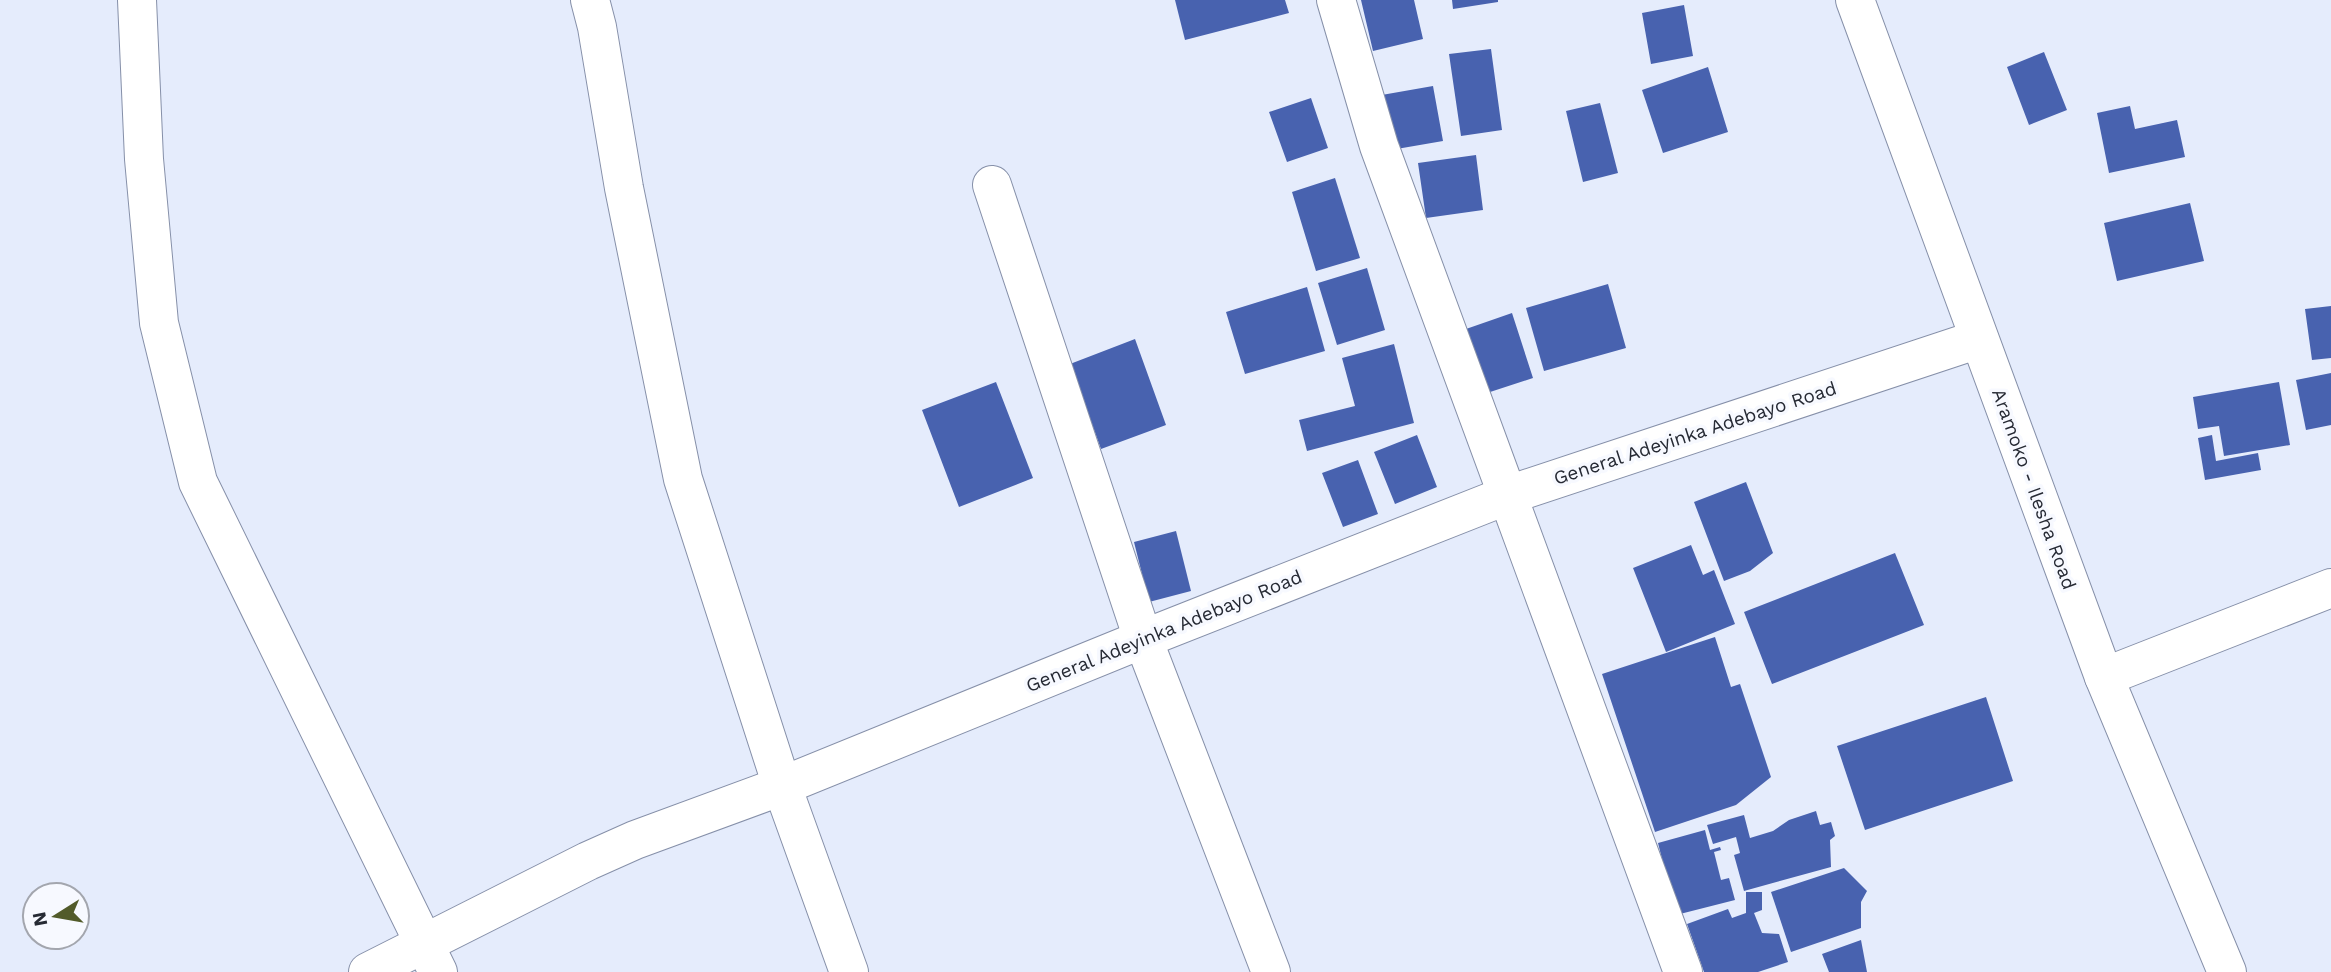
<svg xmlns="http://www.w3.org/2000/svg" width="2331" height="972" font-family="'Work Sans',sans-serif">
<rect width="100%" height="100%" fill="#e5ecfc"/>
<path fill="#4862af" d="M1175,0H1285L1289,13L1185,40Z
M1361,0H1414L1423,39L1373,51Z
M1452,0H1498V2L1453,9Z
M1684,5L1693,56L1651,64L1642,13Z
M1491,49L1502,130L1461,136L1449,54Z
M2044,52L2067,110L2029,125L2007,67Z
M1708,67L1728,132L1663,153L1642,90Z
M1433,86L1443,141L1385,151L1376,96Z
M1311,98L1328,148L1287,162L1269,112Z
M1600,103L1618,173L1583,182L1566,111Z
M2130,106L2135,129L2177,120L2185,157L2109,173L2097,113Z
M1476,155L1483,210L1426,218L1418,163Z
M1335,178L1360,258L1316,271L1292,192Z
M2190,203L2204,261L2117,281L2104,223Z
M1367,268L1385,330L1337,345L1318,283Z
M1608,284L1626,348L1544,371L1526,308Z
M1307,287L1325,351L1245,374L1226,312Z
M2331,306V358L2312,360L2305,309Z
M1512,313L1533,378L1487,393L1466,329Z
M1135,339L1166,425L1101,449L1070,364Z
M1394,344L1414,423L1307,451L1299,420L1355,406L1342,358Z
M2331,373V425L2306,430L2296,380Z
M996,382L1033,478L959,507L922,410Z
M2279,382L2290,445L2224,456L2219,426L2198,429L2193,397Z
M1417,435L1437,487L1395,504L1374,452Z
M2212,435L2216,461L2258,453L2261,470L2205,480L2198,438Z
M1358,460L1378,514L1343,527L1322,473Z
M1746,482L1773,553L1750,571L1724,581L1694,502Z
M1176,531L1191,591L1149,602L1134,542Z
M1691,545L1703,575L1714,570L1735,624L1666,652L1633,568Z
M1895,553L1924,625L1772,684L1744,612Z
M1715,637L1731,687L1740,684L1771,777L1736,805L1655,832L1602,674Z
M1986,697L2013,781L1865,830L1837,746Z
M1816,811L1820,825L1831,822L1835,836L1830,840L1831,867L1744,891L1734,855L1740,853L1736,837L1713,844L1707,825L1744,815L1750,838L1773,831L1789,820Z
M1705,830L1710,850L1720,847L1721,850L1714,852L1721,880L1729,878L1735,900L1676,915L1658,843Z
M1844,868L1867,891L1861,902V928L1791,952L1771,892Z
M1746,892H1762V910L1754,913L1762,933L1779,934L1788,962L1758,972H1704L1687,924L1728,909L1732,918L1746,913Z
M1861,940L1867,972H1829L1822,954Z"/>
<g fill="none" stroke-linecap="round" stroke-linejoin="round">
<defs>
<path id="minor" d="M137,0L144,159L159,323L198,482L438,972
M590,0L597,27L624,188L683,479L782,786L849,972
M1336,0L1379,146L1683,972
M992,185L1143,639L1271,972
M2104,677L2331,588"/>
<path id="tertiary" d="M368,972L588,861L635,840L782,786L1143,639L1508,495L1979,339"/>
<path id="secondary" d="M1855,0L2104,677L2227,972"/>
</defs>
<use href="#minor" stroke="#8690a9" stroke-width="40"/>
<use href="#tertiary" stroke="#8690a9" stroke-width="40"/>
<use href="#secondary" stroke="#8690a9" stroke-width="40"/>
<use href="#minor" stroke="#fff" stroke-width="38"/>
<use href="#tertiary" stroke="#fff" stroke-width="38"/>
<use href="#secondary" stroke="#fff" stroke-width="38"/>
</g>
<g text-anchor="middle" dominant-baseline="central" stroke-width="7" stroke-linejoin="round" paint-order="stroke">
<g font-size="19" fill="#262a34" stroke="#f7f9ff">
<text transform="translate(1695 433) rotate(-18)">General Adeyinka Adebayo Road</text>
<text transform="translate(2034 489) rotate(70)">Aramoko - Ilesha Road</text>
<text transform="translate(1164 631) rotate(-22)">General Adeyinka Adebayo Road</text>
</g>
</g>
<g transform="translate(56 916) rotate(259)"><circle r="33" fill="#f7f9ff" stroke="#a3a6ae" stroke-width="2"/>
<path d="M0-5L12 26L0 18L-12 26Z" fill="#525b2a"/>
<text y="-10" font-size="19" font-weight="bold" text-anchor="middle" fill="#262a34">N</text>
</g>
</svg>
